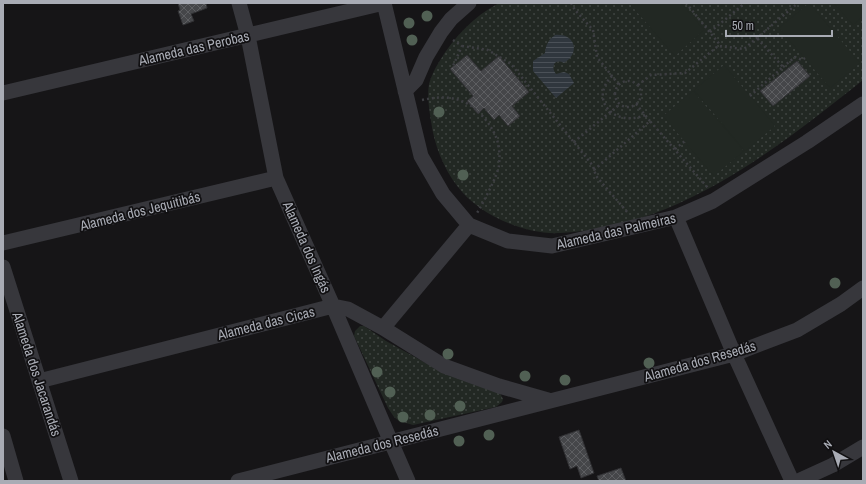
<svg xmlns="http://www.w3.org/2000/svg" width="866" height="484" font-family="'Archivo Narrow',sans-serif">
<defs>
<pattern id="green-dots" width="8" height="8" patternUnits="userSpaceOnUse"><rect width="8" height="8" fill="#222823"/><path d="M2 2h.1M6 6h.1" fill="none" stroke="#3f4441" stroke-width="1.8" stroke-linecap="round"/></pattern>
<pattern id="water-rules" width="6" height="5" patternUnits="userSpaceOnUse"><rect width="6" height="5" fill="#30373e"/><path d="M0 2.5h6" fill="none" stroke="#4b5158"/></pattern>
<pattern id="building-cross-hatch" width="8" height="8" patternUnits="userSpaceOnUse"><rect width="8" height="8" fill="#454649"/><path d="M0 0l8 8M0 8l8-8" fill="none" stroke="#5d5e61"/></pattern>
</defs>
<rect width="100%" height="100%" fill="#161517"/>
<path fill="url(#green-dots)" d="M499,3H863V80C775,150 677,228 560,233C525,235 479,215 458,187C443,168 434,144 431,121C429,109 427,96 429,84C431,77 435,68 439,62C454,37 473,17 499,3Z
M360,326H364L386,341L433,367L500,393L503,399L502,402L496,407L413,425L399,421L394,417L388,408L354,336L355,331Z"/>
<path fill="#222823" d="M631,3H681L704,30L675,56L630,4Z
M809,3L860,63L830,88L779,28Z
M834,3H863V16L853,25Z
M724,65L775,126L745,151L694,90Z
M693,91L744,151L714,176L663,116Z"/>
<path fill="url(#water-rules)" d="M555,35C575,33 581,53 564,63C555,58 550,66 556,74L564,72L569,74L574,83L556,98L533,71V61L545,53C546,45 548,40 555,35Z"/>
<path fill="url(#building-cross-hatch)" stroke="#303033" d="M178,3H206L207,8L191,14L194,21L183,25L178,11L180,10Z
M467,55L481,71L499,56L529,92L512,106L520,116L508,126L499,115L494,120L484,108L478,114L467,101L473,96L450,69Z
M797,61L810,76L773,106L760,91Z
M579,430L594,473L581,478L577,466L570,469L559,437Z
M621,468L626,481H599L597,476Z"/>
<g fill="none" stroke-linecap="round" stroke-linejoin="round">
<path stroke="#3d3e42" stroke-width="2.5" stroke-dasharray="2 3" stroke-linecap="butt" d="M571,3L575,10L593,30L597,57L619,85
M686,3L721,46
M710,32L745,3
M453,40L462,46L453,66L458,72
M462,46L488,50L511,64L593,166L596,176L628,213
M783,67L795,57L802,60L805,58
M612,76C588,100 615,128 645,115
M615 94a13 13 0 1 1 26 0a13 13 0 1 1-26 0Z
M638,85L651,75L685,73L718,46L744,49L798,3
M750,96L783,67L757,38
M422,100C448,94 468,98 485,119C497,134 501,146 499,165C498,175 483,203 477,213
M636,104L650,121
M574,142L620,104
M675,149L685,141
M594,170L650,121L708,188"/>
<path stroke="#37373c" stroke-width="15" d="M239,3L248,36L276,178L333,306L391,442L408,481
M384,3L421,156L443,194L469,225L508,241L552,246L676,217L713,201L807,142L863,104
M405,91L416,80L426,57L441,32L451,19L469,3
M3,93L384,3
M676,217L734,354L792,481
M3,243L276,178
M3,267L71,481
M383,328L469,225
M39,381L333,306L348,309L383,328L444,366L499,386L548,400
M3,436L16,481
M238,481L734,354L797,330L841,304L863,288
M798,481L833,465L863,447"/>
</g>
<g fill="#516054">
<circle cx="427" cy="16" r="5.5"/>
<circle cx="409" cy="23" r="5.5"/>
<circle cx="412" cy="40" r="5.5"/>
<circle cx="439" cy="112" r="5.5"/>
<circle cx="463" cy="175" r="5.5"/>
<circle cx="835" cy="283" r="5.5"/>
<circle cx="448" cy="354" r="5.5"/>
<circle cx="649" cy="363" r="5.5"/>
<circle cx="377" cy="372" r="5.5"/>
<circle cx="525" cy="376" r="5.5"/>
<circle cx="565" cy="380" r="5.5"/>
<circle cx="390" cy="392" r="5.5"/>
<circle cx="460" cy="406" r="5.5"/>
<circle cx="430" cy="415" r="5.5"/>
<circle cx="403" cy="417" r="5.5"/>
<circle cx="489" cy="435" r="5.5"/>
<circle cx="459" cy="441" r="5.5"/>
</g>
<g text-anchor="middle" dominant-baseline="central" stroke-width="3.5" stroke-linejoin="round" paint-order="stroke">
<g font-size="14" fill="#a9acb5" stroke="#111012">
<text transform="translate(194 48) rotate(-13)">Alameda das Perobas</text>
<text transform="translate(140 211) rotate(-14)">Alameda dos Jequitibás</text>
<text transform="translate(616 231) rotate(-13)">Alameda das Palmeiras</text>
<text transform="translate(307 247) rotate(66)">Alameda dos Ingás</text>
<text transform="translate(266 323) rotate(-14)">Alameda das Cicas</text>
<text transform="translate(700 361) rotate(-16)">Alameda dos Resedás</text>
<text transform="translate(37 374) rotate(72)">Alameda dos Jacarandás</text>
<text transform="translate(382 444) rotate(-14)">Alameda dos Resedás</text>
</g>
</g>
<rect width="866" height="484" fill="none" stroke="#a9acb5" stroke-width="8"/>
<g transform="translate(834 452) rotate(320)" stroke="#111012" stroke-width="3" paint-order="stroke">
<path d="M0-3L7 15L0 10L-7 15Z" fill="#a9acb5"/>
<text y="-6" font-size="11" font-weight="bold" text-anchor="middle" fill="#a9acb5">N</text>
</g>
<path d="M726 30v6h106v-6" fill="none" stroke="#a9acb5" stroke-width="2"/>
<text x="732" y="30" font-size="12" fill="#a9acb5" stroke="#111012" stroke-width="3" paint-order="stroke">50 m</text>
</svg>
